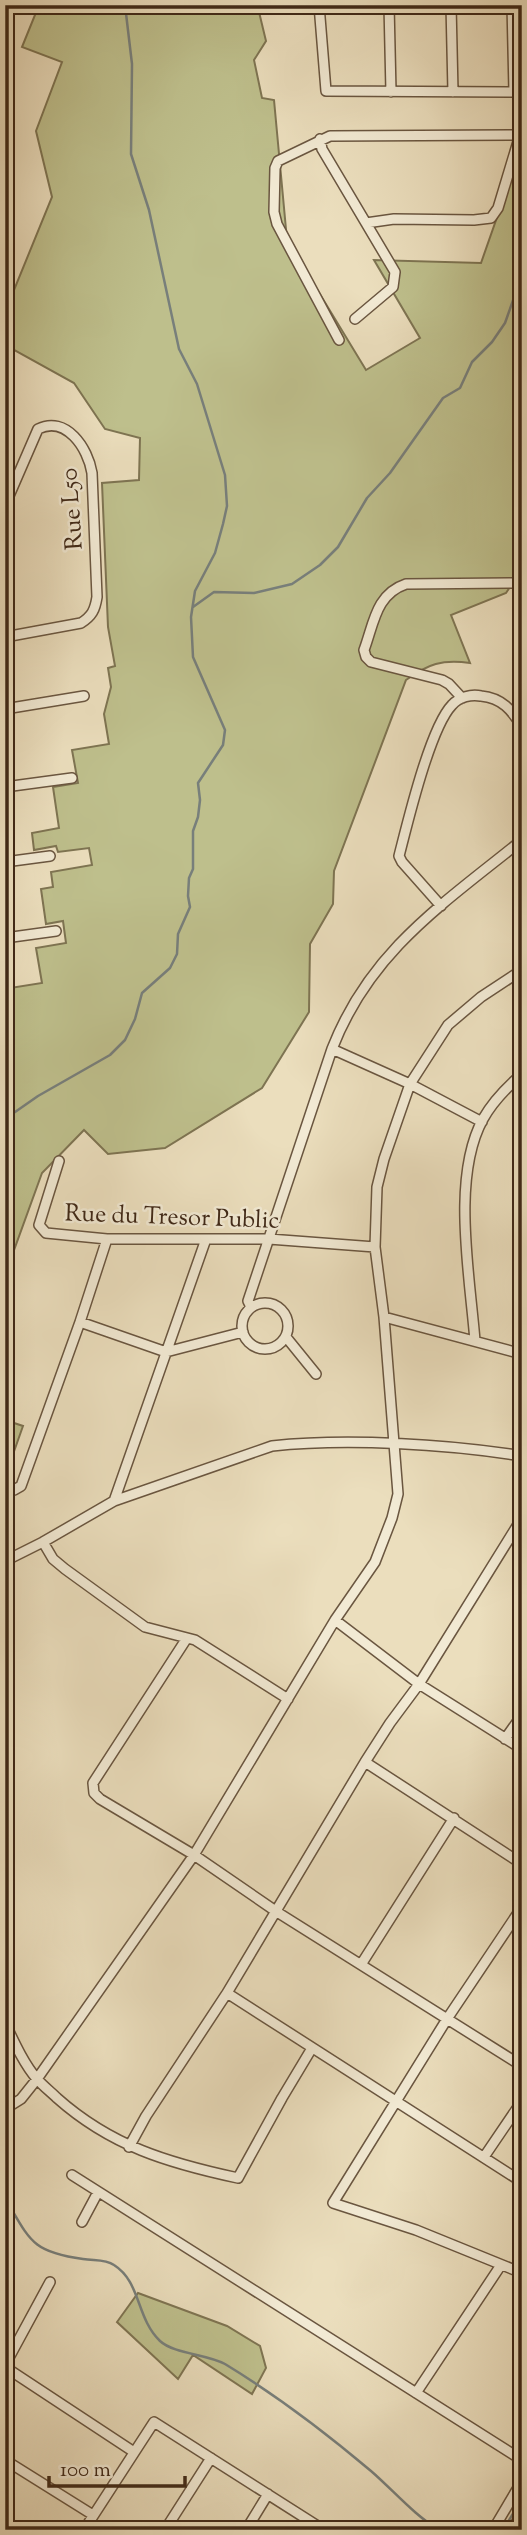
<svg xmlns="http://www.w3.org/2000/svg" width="527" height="2535" font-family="'Sorts Mill Goudy',serif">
<rect width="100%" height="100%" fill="#ebdebd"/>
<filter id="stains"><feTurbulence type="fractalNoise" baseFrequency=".00286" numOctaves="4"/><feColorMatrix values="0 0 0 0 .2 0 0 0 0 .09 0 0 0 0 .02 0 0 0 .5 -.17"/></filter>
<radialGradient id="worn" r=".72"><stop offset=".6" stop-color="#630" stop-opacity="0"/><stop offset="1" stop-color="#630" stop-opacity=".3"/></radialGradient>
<path fill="#bebf8c" stroke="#7e7452" stroke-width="2" d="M39,5H254L259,12L266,41L254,60L262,98L274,100L287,240L366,370L420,338L374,260L481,263L522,146V569L506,593L451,615L470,663C442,659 428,664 406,680L334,871L333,904L310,944L309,1012L262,1088L165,1148L108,1154L84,1130L42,1173L5,1275V1001L12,999L10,988L42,983L36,948L66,943L63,921L46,924L41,889L53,887L51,872L92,865L89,848L58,852L56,846L34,850L32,833L59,828L53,787L78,783L72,750L109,744L104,714L111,687L108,668L115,666L108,627L102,483L139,480L140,438L105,429L74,383L5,345V312L52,197L36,131L62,62L22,47Z
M5,1420L23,1426L5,1477Z
M138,2293L227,2326L260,2346L266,2368L252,2394L193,2355L178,2379L117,2322Z"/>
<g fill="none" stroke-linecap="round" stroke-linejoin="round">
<path stroke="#787f7b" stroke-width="2.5" d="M193,607L214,592L254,593L292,584L320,565L338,547L367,498L390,473L443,398L460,388L472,362L492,342L505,323L522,275
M5,1119L38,1096L110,1055L125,1040L135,1019L142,993L170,968L177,954L178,934L190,907L188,896L189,878L193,869V831L198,817L200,800L198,783L223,745L225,730L193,657L191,617L195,591L215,553L223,524L227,506L225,475L197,384L179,349L149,210L131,154L132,64L125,5
M5,2198C30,2240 31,2252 83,2259C94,2261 105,2259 114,2265C141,2282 136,2318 160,2341C174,2354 207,2354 225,2364C276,2395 325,2432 371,2471C393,2490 414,2515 439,2530
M503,2530L522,2499"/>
<defs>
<path id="minor" d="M319,5L326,91L522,92
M389,5L391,92
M451,5L453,92
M512,5L514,92
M320,139L322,149L395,272L393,287L355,319
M366,223L394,219L474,220L491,218L498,208L520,135
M339,340L277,224L274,212L275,168L278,161L330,136L522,135
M5,505L38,429C66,415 88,448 92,473L97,597C95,610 92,616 81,623L5,637
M462,698L449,684L442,680L371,662L366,657L364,650C374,623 376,594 406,584L522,583
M5,709L84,696
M5,787L72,778
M5,862L50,856
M441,906L402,862L399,856C408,821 430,728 452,705C459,697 471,694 481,696C502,698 512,710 522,727
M5,938L56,931
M332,1049L410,1084L482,1122
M59,1161L39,1225L46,1233L107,1239H269L375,1247
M242 1326a23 23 0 1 1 46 0a23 23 0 1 1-46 0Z
M251,1307L248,1301L332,1049C370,951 443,904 522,840
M384,1317L522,1354
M80,1322L166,1352L243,1332
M286,1337L316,1374
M475,1341C470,1276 451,1177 483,1119C493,1101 507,1087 522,1074
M5,1490H14L21,1486L80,1322L107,1239
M114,1501L206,1239
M43,1542L53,1559L65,1569L145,1627L195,1640L288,1699
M5,1561L43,1542L114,1501L272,1446C347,1438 447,1444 522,1456
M335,1620L419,1684L522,1749
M187,1638L93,1783L94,1793L100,1799L194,1855L277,1912L522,2066
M505,1739L522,1715
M365,1762L522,1864
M522,1907L447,2019L333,2203L416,2230L522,2273
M362,1963L454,1818
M227,1993L522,2182
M5,2023C14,2042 24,2064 37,2079C43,2086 51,2092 57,2098C111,2146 168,2163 238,2178L282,2098L312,2048
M5,2109L21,2099L37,2079L194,1855L335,1620L375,1562L392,1518L398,1494L384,1317L375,1247L377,1187L384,1159L410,1084L448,1025L481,997L522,970
M129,2147L146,2116L227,1993L365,1762L390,1723L419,1684L522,1518
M484,2157L522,2101
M72,2175L522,2460
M82,2222L98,2192
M5,2365L50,2282
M5,2367L134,2452
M416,2393L501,2265
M5,2460L93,2515
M84,2530L154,2422L324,2530
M165,2530L211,2458
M246,2530L268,2494
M493,2530L522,2481
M512,2530L522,2513"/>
</defs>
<use href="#minor" stroke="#6a5640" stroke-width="12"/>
<use href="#minor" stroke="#f2ead4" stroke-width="9"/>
</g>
<g text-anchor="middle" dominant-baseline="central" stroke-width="5" stroke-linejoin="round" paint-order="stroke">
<g font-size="24" fill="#3f2817" stroke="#f2ead4">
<text transform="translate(73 509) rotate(-94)">Rue L50</text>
<text transform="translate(172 1218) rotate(2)">Rue du Tresor Public</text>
</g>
</g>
<rect width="527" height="2535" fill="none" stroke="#ebdebd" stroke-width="28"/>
<rect x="7" y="7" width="513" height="2521" fill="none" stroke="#3f2817" stroke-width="3.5"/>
<rect x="14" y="14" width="499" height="2507" fill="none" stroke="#3f2817" stroke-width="2"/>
<path d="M49 2476v10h136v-10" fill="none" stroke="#3f2817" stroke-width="3.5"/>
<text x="60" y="2476" font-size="21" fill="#3f2817" stroke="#f2ead4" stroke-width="5" paint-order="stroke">100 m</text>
<rect width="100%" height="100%" filter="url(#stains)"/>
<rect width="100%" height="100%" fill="url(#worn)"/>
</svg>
